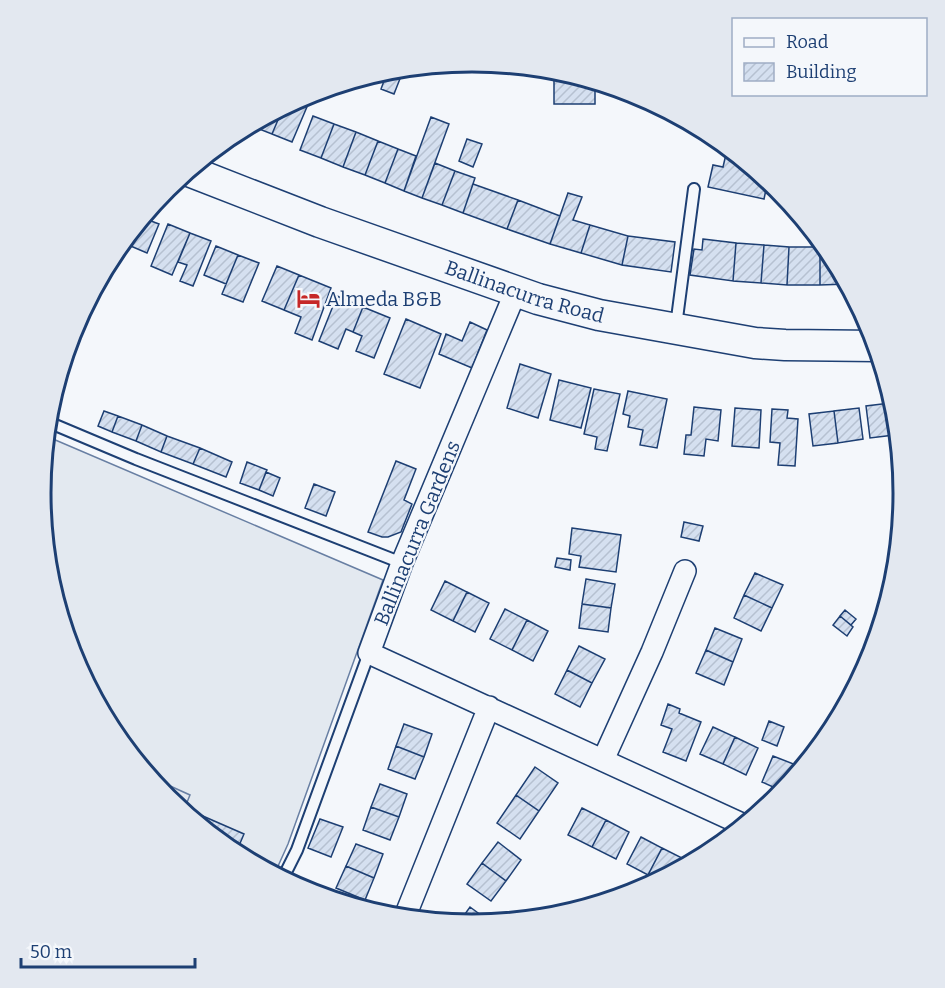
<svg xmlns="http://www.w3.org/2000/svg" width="945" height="988" font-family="Bitter,serif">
<defs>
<pattern id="building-hatch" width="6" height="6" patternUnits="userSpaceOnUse" patternTransform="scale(1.5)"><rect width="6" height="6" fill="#d5e0f0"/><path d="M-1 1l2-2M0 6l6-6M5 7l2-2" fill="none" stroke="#b6c1d1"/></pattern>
</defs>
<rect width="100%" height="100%" fill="#f4f7fb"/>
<path fill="#e3e9f0" stroke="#687fa3" stroke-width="1.5" d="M46,436L383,580L288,844L274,875L232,853L167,799L113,734L73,659L49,578L41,494Z"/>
<path fill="#e3e8f0" stroke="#687fa3" stroke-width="1.5" d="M148,776L190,795L183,812L167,799Z"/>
<path fill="url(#building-hatch)" stroke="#1d3f73" stroke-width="1.5" d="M398,69L403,71L394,94L381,89L388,70Z
M554,74H569L595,82V104H554Z
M308,95H312L292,142L272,134L283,108Z
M283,108L272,134L254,127L256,122Z
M313,116L334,124L321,158L300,150Z
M431,117L449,124L422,198L404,191Z
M334,124L356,132L343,167L321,158Z
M356,132L378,141L365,175L343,167Z
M467,139L482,144L473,167L459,161Z
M378,141L398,149L385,183L365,175Z
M398,149L416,156L404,191L385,183Z
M727,150L732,151L768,180L764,199L708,187L713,165L723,167Z
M435,163L455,171L442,205L422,198Z
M455,171L475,178L463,213L442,205Z
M473,184L518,200L507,229L463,213Z
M568,193L582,197L573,220L590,225L581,253L550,244Z
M518,200L560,216L550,244L507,229Z
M143,218L159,224L147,253L126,244L130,234Z
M168,224L190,233L172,275L151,266Z
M590,225L628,236L622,265L581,253Z
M190,233L211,241L193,286L180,281L187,265L178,262Z
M628,236L675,242L671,272L622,265Z
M703,239L736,243L733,281L690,275L694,249L702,250Z
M736,243L764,245L761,283L733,281Z
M764,245L789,247L787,285L761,283Z
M216,246L238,255L226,284L204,275Z
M789,247H820V285H787Z
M820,253H830L847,284L820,285Z
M238,255L259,263L243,302L222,294Z
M277,266L299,275L284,310L262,301Z
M299,275L331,288L312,340L295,333L301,317L284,310Z
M337,296L363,307L353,332L346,329L338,349L319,341Z
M363,307L390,318L374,358L356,351L362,336L353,332Z
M406,319L441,334L420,388L384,374Z
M470,322L487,330L472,368L439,354L446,334L462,341Z
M520,364L551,374L538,418L507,408Z
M559,380L591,388L581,428L550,420Z
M594,389L620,394L607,451L595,449L597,437L584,434Z
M628,391L667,399L657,448L640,445L643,430L628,427L630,416L623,414Z
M894,402L899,434L894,435L890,403Z
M890,403L894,435L870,438L866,406Z
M694,407L721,410L718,441L706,439L704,456L684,454L686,435H691Z
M735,408L761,410L759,448L732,446Z
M859,408L863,439L838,443L834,411Z
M772,409L788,410L787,418L798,419L795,466L778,465L780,443L770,442Z
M104,411L118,416L112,432L98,426Z
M834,411L838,443L813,446L809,414Z
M118,416L142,425L136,441L112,432Z
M142,425L167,436L161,452L136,441Z
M167,436L200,448L193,464L161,452Z
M200,448L232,462L226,477L193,464Z
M396,461L416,469L404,500L412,504L401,532L388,537H382L368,532Z
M247,462L267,470L259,490L240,483Z
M266,472L280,478L273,496L259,490Z
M314,484L335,492L326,516L305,508Z
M684,522L703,526L699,541L681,537Z
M572,528L621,535L616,572L579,567L581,556L569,554Z
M557,558L571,560L570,570L555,567Z
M755,573L783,585L772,608L744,595Z
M586,579L615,584L611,608L582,604Z
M445,581L467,592L453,621L431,610Z
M467,592L489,603L475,632L453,621Z
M744,595L772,608L761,631L734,618Z
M582,604L611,608L608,632L579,628Z
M505,609L527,620L512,650L490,639Z
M845,610L856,619L851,625L840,616Z
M840,616L853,627L847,636L833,625Z
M527,620L548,631L533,661L512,650Z
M715,628L742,639L733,662L706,650Z
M579,646L605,659L592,683L567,670Z
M706,650L733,662L724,685L696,673Z
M865,665L867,667L855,690L848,684Z
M567,670L592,683L580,707L555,694Z
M668,704L680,709L679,713L701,722L686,761L663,752L672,729L661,725Z
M769,721L784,727L777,746L762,740Z
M404,724L432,734L424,757L396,746Z
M713,727L735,737L723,764L700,754Z
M735,737L758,748L746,775L723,764Z
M396,746L424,757L415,779L388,769Z
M773,756L796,765L784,792L762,782Z
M796,765L803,769L786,790Z
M535,767L558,783L539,811L516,795Z
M380,784L407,794L399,817L371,807Z
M516,795L539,811L520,839L497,823Z
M371,807L399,817L390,840L363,830Z
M582,808L606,820L592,847L568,835Z
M189,810L244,834L235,855L187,816Z
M320,819L343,827L331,857L308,848Z
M606,820L629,832L616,859L592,847Z
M641,837L662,848L648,875L627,864Z
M498,842L521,860L506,881L482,863Z
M356,844L383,854L374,878L346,866Z
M662,848L684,859L677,872L660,881L648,875Z
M482,863L506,881L491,901L467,884Z
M346,866L374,878L365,900L336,888Z
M564,906L574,912L558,917H557Z
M470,907L493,924L472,926L457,925Z"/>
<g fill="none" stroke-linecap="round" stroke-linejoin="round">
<defs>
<path id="service" d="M676,326L694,189
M48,422L136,459L402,563
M282,880L297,850L369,653"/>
<path id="minor" d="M516,291L402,563L369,653L746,826
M603,760L652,652L685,571
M404,919L489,707"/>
<g id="secondary">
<path id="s1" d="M189,171L320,222L538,299L599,315L755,343L785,345L877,346"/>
</g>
</defs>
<use href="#service" stroke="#1d3f73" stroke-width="14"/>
<use href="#minor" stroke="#1d3f73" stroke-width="24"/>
<use href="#secondary" stroke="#1d3f73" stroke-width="33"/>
<use href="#service" stroke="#f4f7fb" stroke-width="10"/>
<use href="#minor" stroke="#f4f7fb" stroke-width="21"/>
<use href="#secondary" stroke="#f4f7fb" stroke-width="30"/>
</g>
<defs>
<symbol id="hotel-bare" viewBox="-9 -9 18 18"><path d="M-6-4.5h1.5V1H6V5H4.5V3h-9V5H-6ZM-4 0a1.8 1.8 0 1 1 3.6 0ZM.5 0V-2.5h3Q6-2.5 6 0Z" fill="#c62828" stroke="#f4f7fb" stroke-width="2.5" paint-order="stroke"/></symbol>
</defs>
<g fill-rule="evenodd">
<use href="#hotel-bare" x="292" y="282" width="33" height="33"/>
</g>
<g text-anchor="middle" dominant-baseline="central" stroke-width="4.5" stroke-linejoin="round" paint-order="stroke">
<g font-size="20" fill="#1d3f73" stroke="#f4f7fb">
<text stroke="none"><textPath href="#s1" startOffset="357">Ballinacurra Road</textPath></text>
<text transform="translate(417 533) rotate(-68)">Ballinacurra Gardens</text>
</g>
<g font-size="20" fill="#1d3f73" stroke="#f4f7fb" text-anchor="start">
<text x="326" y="299">Almeda B&amp;B</text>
</g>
</g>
<path d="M0 0H945V988H0ZM51 493a421 421 0 1 1 842 0a421 421 0 1 1-842 0Z" fill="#e3e8f0" fill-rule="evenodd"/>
<path fill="none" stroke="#1d3f73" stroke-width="3" d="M51 493a421 421 0 1 1 842 0a421 421 0 1 1-842 0Z"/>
<rect x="732" y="18" width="195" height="78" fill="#f4f7fb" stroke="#9eadc5" stroke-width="1.5"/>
<rect x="744" y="38" width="30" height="9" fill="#f4f7fb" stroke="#9eadc5" stroke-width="1.5"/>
<text x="786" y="48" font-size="18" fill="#1d3f73">Road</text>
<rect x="744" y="63" width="30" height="18" fill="url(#building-hatch)" stroke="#9eadc5" stroke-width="1.5"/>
<text x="786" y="78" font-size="18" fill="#1d3f73">Building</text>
<path d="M21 958v9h174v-9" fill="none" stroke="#1d3f73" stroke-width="3"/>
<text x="30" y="958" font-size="18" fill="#1d3f73" stroke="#f4f7fb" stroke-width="4.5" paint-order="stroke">50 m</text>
</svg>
